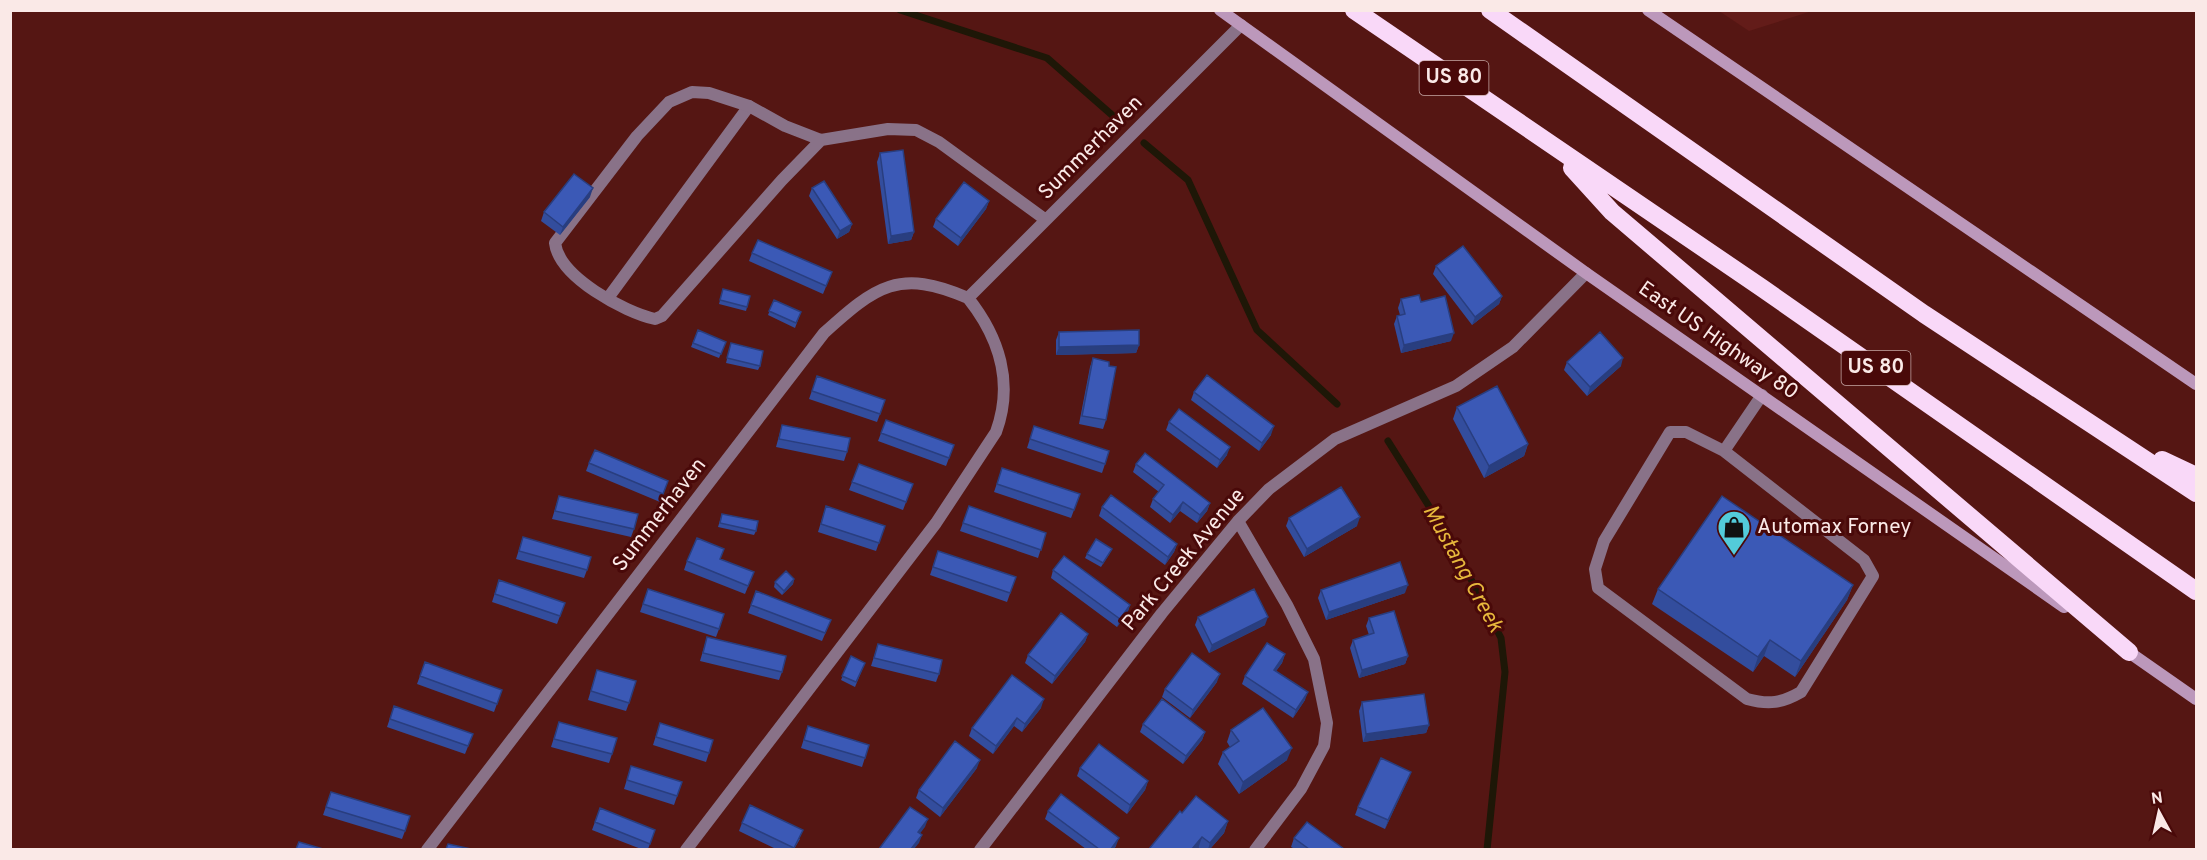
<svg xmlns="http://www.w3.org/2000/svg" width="2207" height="860" font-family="Overpass,sans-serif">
<rect width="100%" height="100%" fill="#551613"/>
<path fill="#631c19" d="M1719,11H1812L1749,31Z"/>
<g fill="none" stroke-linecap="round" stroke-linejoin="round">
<path stroke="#1e1707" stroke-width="7" d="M900,10L1047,58L1112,115
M1144,143L1188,180L1257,330L1337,404
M1388,441L1454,546L1501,638L1505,672L1487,850"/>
<path stroke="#897288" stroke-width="12" d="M608,298L749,106
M1724,451L1864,560L1873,576L1801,692C1782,703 1769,705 1747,699L1598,588L1595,569L1604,541L1670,432H1686L1724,451L1762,395"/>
<path stroke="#897288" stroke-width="12" d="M821,140L785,126L749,106L709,93L692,92L669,102L637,136L555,243C559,277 624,312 655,319L662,316L782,180L821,140L888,129L916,130L939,142L1046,220
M1238,521L1287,605L1314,659L1327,723L1324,746L1301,789L1255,850
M427,850L824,333C876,286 899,268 968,298L1241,25
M686,850L936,523L996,432C1014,383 999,337 968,298
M980,850L1162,613L1238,521L1269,489L1335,439L1456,386L1513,347L1586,273"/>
<path stroke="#bc98bb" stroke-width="12" d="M1220,10L1586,273L2064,607
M1648,10L2196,384
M2123,648L2196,699"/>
<path stroke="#f9d8f8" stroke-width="18" d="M1354,10L1762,288L2196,591
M1490,10L1924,314L2196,493
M1572,168L1612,212L2129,652
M2162,460L2196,476"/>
</g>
<path fill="#334d9d" d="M880,153L914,232L911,240L888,244L877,162Z
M812,188L852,224L849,232L837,239L809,196Z
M590,197L560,235L541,221L544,212Z
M989,201L986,209L958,246L933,227L936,219Z
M752,253L832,272L823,294L749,261Z
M1436,266L1502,296L1499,304L1472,325L1433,274Z
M722,293L750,296L746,311L719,304Z
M1401,299L1421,302L1451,341L1401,353L1394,324L1397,316L1400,315L1398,308Z
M774,300L801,312L795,328L768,315Z
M698,330L726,342L719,358L691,347Z
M1059,332L1139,345L1136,353L1056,355V340Z
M730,347L760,366L758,370L726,363Z
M1093,358L1106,420L1103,429L1079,424L1090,367Z
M1567,362L1621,366L1587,396L1564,370Z
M817,376L880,414L877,422L809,399Z
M1194,392L1271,435L1259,451L1191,400Z
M1457,407L1528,444L1524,456L1484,478L1453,419Z
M886,420L954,445L946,466L878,441Z
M1169,422L1227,455L1217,468L1166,430Z
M782,425L847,452L844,461L776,447Z
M1034,426L1105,464L1102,473L1027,448Z
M589,463L668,481L660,502L586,471Z
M859,464L913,484L903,510L849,490Z
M1136,464L1210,503L1207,511L1197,523L1180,511L1170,523L1150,507L1153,499L1159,492L1133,472Z
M1002,468L1080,494L1071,518L994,492Z
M559,496L634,529L631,537L552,519Z
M826,506L885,526L876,551L818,532Z
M969,506L1046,533L1038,558L960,531Z
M1102,507L1177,544L1174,552L1165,565L1099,516Z
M722,514L756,531L754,535L718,527Z
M1289,518L1357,526L1304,557L1286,526Z
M523,537L587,570L584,578L516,559Z
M938,551L1016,577L1007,602L930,575Z
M1110,553L1101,567L1085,558L1087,554Z
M720,559L754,572L745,594L684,570L687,561Z
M1053,570L1130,605L1127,614L1117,627L1051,578Z
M794,579L793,584L782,595L774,587L775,582Z
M499,580L565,603L557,624L492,602Z
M1853,585L1847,600L1795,677L1764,656L1753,672L1652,604L1658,589Z
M648,589L719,629L716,637L640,612Z
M1321,590L1405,593L1326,620L1318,598Z
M751,605L831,620L822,641L748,613Z
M1198,617L1265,625L1209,653L1195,625Z
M1369,618L1408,656L1405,664L1359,678L1350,648L1353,640L1369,635L1366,626Z
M1088,634L1085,642L1052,684L1025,663L1028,655Z
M707,637L782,672L779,680L700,661Z
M878,644L939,674L936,682L871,666Z
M1285,654L1282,663L1276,671L1305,700L1293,718L1242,684L1245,676Z
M851,656L865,663L855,687L841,680Z
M425,662L502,690L494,712L417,684Z
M597,670L629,703L626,711L588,700Z
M1217,682L1190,718L1162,697L1165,689Z
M1362,702L1429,725L1426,733L1363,742L1359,711Z
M394,706L473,734L465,754L387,727Z
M1041,708L1022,732L1014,726L993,754L969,736L972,728Z
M559,722L612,754L609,763L551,747Z
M660,723L709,753L706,762L653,745Z
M1143,724L1205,732L1202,740L1183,764L1140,732Z
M808,726L869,745L862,767L801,748Z
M1231,730L1287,760L1239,794L1218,764L1223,752L1230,747L1227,742Z
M631,766L682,782L674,805L624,789Z
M977,768L940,817L916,798L919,790Z
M1080,768L1148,781L1145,790L1127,814L1077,776Z
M1411,772L1385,829L1355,815L1358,807Z
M331,792L405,831L402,839L323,815Z
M600,808L655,830L648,849H641L592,830Z
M1048,811L1116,846L1114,849H1086L1045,819Z
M1182,813L1228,821L1224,833L1210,849H1199Z
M742,823L800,839L794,849H776L739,831Z
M1294,838L1344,849H1295L1291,847Z"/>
<path fill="#293e7f" d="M593,188L590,197L560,235L563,227Z
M989,201L986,209L958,246L961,238Z
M852,224L849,232L837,239L840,231Z
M914,232L911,240L888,244L891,236Z
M1502,296L1499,304L1472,325L1475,317Z
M1454,333L1451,341L1401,353L1404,345Z
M1139,345L1136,353L1056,355L1059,347Z
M1623,358L1621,366L1587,396L1590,387Z
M1274,426L1271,435L1259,451L1262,443Z
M1528,444L1524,456L1484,478L1489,466Z
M1230,447L1227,455L1217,468L1220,460Z
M1183,502L1180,511L1170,523L1173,515Z
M1210,503L1207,511L1197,523L1200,515Z
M1360,517L1357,526L1304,557L1307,549Z
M1177,544L1174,552L1165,565L1168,557Z
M794,579L793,584L782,595L784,591Z
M1408,585L1405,593L1326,620L1329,612Z
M1853,585L1847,600L1795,677L1801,661Z
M1130,605L1127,614L1117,627L1120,619Z
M1268,617L1265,625L1209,653L1212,645Z
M1088,634L1085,642L1052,684L1055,676Z
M1770,640L1764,656L1753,672L1758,657Z
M1285,654L1282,663L1271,678L1274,670Z
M1408,656L1405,664L1359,678L1362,670Z
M1220,674L1217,682L1190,718L1193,710Z
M1308,692L1305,700L1293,718L1296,710Z
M1044,699L1041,708L1022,732L1025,724Z
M1017,718L1014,726L993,754L996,746Z
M1429,725L1426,733L1363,742L1366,734Z
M1205,732L1202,740L1183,764L1186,756Z
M1292,748L1287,760L1239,794L1243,782Z
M980,760L977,768L940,817L943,808Z
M1411,772L1408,780L1385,829L1388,820Z
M1148,781L1145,790L1127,814L1130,805Z
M928,819L925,827L915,840L918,832Z
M1228,821L1224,833L1210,849H1208L1210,843Z
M922,835L919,843L914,849H911Z
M1202,837L1198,849H1192Z
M1119,838L1116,846L1114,849H1111Z"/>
<path fill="#3b59b6" stroke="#293e7f" stroke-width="1.5" d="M903,150L914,232L891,236L880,153Z
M574,174L593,188L563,227L544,212Z
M824,181L852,224L840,231L812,188Z
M964,182L989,201L961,238L936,219Z
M758,240L832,272L826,286L752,253Z
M1463,246L1502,296L1475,317L1436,266Z
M723,289L750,296L747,307L720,300Z
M1419,295L1421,302L1445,296L1454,333L1404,345L1397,316L1405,314L1401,299Z
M774,300L801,312L796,323L769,311Z
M698,330L726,342L721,354L693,343Z
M1139,330V345L1059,347V332Z
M1600,332L1623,358L1590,387L1567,362Z
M731,343L763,351L760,366L727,358Z
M1093,358L1109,362V366L1116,367L1106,420L1082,416Z
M1207,375L1274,426L1262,443L1194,392Z
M817,376L885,400L880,414L812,391Z
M1497,386L1528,444L1489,466L1457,407Z
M1179,409L1230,447L1220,460L1169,422Z
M886,420L954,445L949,458L881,433Z
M782,425L850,438L847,452L779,439Z
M1034,426L1109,451L1105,464L1030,439Z
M595,450L668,481L663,494L589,463Z
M1145,453L1210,503L1200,515L1183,502L1173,515L1153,499L1164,485L1136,464Z
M859,464L913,484L906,502L852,482Z
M1002,468L1080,494L1074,510L997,484Z
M1341,487L1360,517L1307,549L1289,518Z
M1111,495L1177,544L1168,557L1102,507Z
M559,496L638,514L634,529L555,511Z
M1722,496L1853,585L1801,661L1770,640L1758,657L1658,589Z
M826,506L885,526L879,543L821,524Z
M969,506L1046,533L1041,550L963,523Z
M722,514L758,521L756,531L720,523Z
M523,537L591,557L587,570L519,551Z
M697,538L724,549L720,559L754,572L748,586L687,561Z
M1096,539L1112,549L1103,563L1087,554Z
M938,551L1016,577L1010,593L933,567Z
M1064,556L1130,605L1120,619L1053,570Z
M1400,562L1408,585L1329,612L1321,590Z
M786,571L794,579L784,591L775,582Z
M499,580L565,603L560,616L495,594Z
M648,589L724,614L719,629L643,604Z
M1254,589L1268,617L1212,645L1198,617Z
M756,591L831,620L825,633L751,605Z
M1394,611L1408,656L1362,670L1353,640L1374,633L1369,618Z
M1061,613L1088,634L1055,676L1028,655Z
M707,637L786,656L782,672L703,653Z
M1267,643L1285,654L1274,670L1308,692L1296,710L1245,676Z
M878,644L942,660L939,674L874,658Z
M1192,653L1220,674L1193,710L1165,689Z
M851,656L865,663L856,682L842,676Z
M425,662L502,690L497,704L420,676Z
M597,670L636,681L629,703L591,691Z
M1012,675L1044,699L1025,724L1017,718L996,746L972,728Z
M1424,694L1429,725L1366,734L1362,702Z
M1162,699L1205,732L1186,756L1143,724Z
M394,706L473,734L468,746L390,719Z
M1263,708L1292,748L1243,782L1223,752L1239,741L1231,730Z
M559,722L617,738L612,754L554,739Z
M660,723L713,740L709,753L656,737Z
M808,726L869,745L865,758L804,740Z
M955,741L980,760L943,808L919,790Z
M1099,744L1148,781L1130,805L1080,768Z
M1381,758L1411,772L1388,820L1358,807Z
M631,766L682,782L677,796L627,780Z
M331,792L410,816L405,831L326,807Z
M1061,794L1119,838L1111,849H1099L1048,811Z
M1196,796L1228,821L1210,843L1202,837L1192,849H1149L1180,811L1182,813Z
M750,805L803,830L794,848L742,823Z
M910,807L928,819L918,832L922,835L911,849H879Z
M600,808L655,830L650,844L595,822Z
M1307,822L1344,849H1309L1294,838Z
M299,842L323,849H296Z
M448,844L471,849H446Z"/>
<defs>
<symbol id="shop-pin" viewBox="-11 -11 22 30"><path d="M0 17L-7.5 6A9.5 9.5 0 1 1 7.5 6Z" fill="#53cbda" stroke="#490909"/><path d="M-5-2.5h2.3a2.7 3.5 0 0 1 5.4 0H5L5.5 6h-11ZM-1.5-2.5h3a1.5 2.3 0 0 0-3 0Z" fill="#111"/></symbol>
</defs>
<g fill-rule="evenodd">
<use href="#shop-pin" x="1715" y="508" width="38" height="52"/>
</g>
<g text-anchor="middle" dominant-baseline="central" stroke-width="6" stroke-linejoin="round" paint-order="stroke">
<g fill="#490909" stroke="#c5a6a4" stroke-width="1.5">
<rect x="1419.5" y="61" width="69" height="34" rx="4.5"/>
<rect x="1841.5" y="351" width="69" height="34" rx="4.5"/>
</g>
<g font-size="20" font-weight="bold" fill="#fae9e7">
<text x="1454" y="78">US 80</text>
<text x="1876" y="368">US 80</text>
</g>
<g font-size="21" fill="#fae9e7" stroke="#490909">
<text transform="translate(1091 148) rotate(-45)">Summerhaven</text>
<text transform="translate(1718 341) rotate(35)">East US Highway 80</text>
<text transform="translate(660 515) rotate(-52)">Summerhaven</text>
<text transform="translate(1184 560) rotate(-50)">Park Creek Avenue</text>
</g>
<g font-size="21" fill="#fae9e7" stroke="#490909" text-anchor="start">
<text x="1757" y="527">Automax Forney</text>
</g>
<g font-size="22" font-style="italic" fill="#e7b83c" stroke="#490909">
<text transform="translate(1462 569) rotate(61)">Mustang Creek</text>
</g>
</g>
<rect width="2207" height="860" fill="none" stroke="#fae9e7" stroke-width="24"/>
<g transform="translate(2159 812) rotate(352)" stroke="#490909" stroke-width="4.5" paint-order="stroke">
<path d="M0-4.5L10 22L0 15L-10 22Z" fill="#fae9e7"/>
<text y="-9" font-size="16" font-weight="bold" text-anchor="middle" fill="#fae9e7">N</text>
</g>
</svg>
